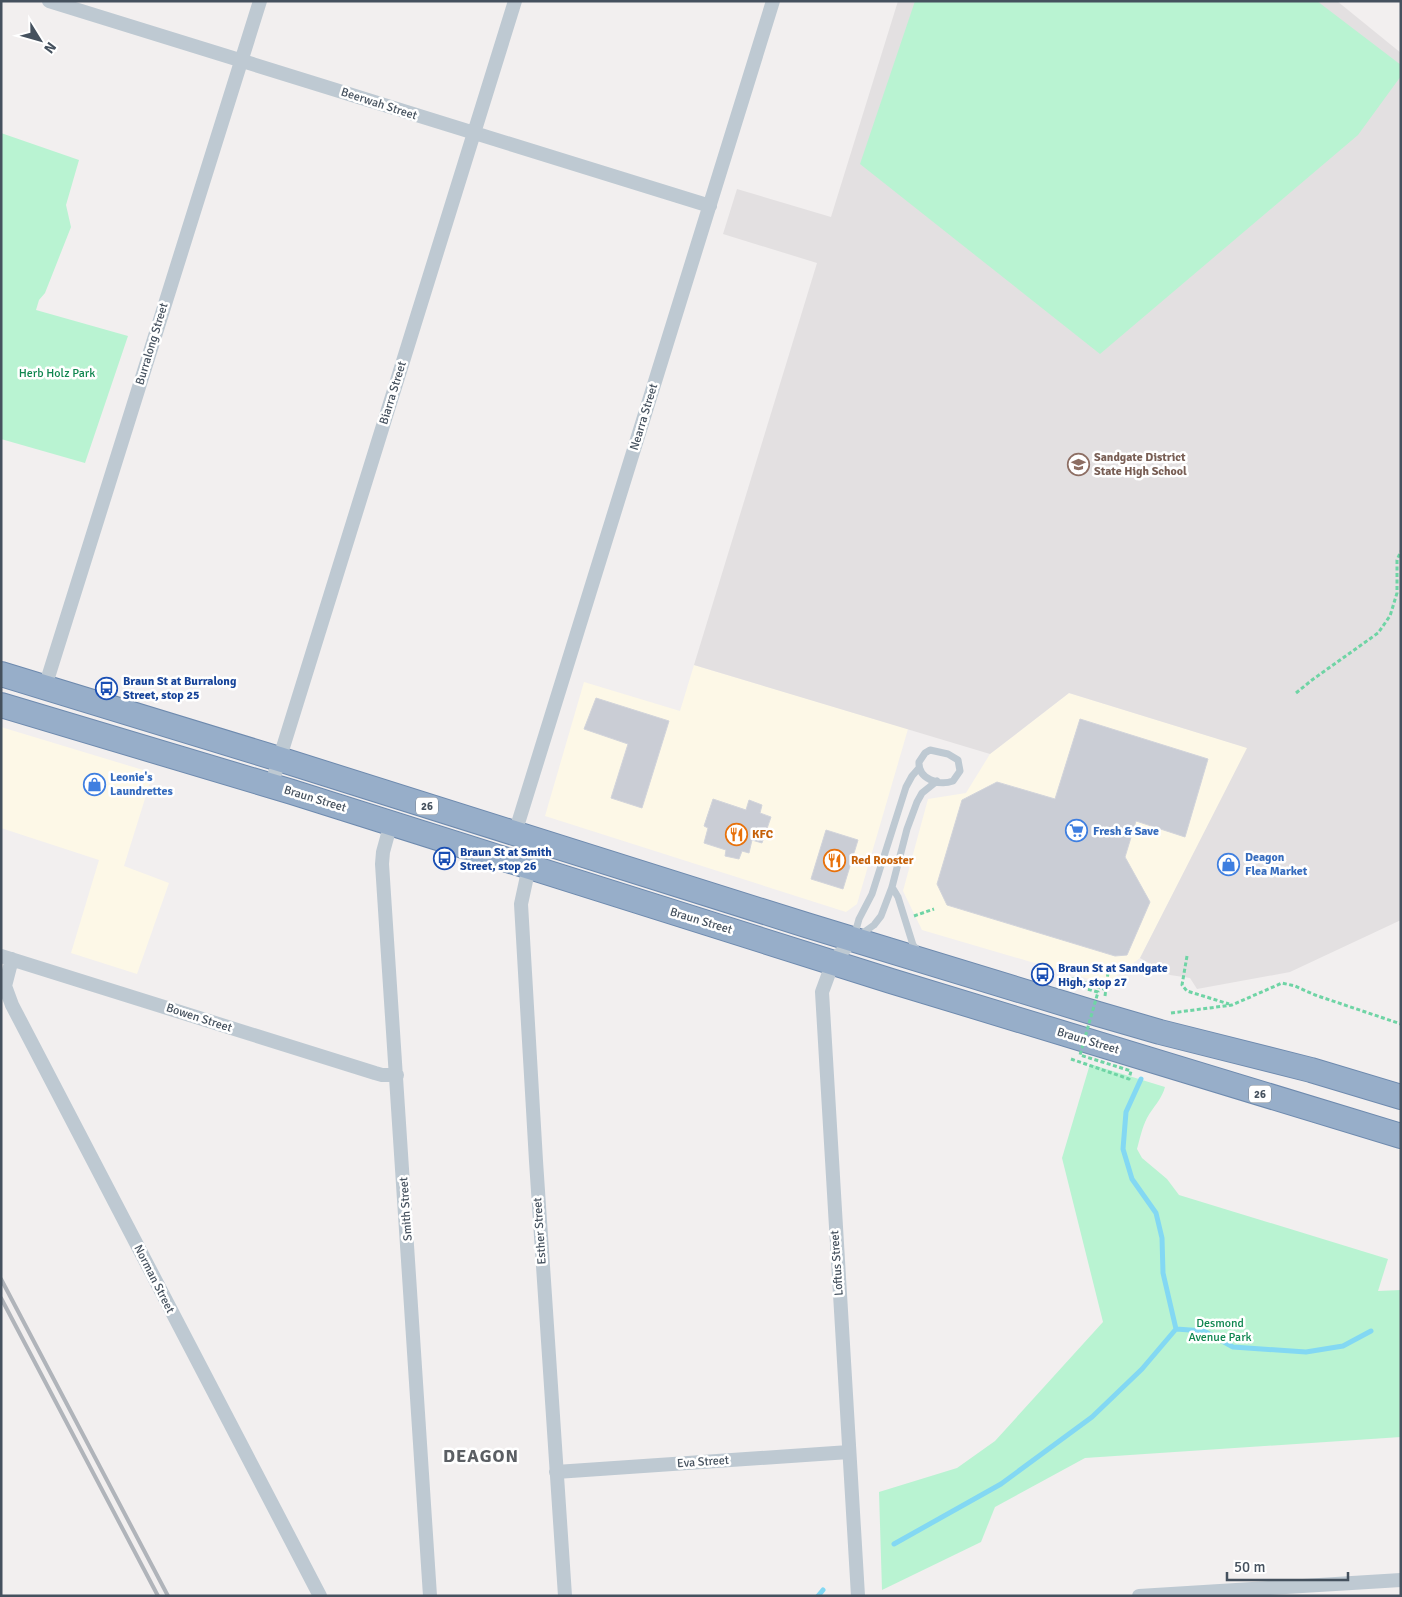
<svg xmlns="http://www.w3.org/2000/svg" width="1402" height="1597" font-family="Signika,sans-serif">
<rect width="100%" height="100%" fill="#f2efef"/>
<path fill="#fdf8e7" d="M694,665L908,729L857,904L846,912L545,816L584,682L680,711Z
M1069,693L1248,748L1140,958L1106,984L922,930L903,891L928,799L966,793L990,754Z
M1,727L153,773L124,866L169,883L137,974L71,953L99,860L1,828Z"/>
<path fill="#e3e0e1" d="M898,1H1337L1401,53V920L1290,972L1197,989L1190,978L1170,975L1140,958L1247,748L1069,693L990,754L694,665L817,263L723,234L737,189L831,217Z"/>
<path fill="#b9f3d2" d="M915,1H1317L1401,65V76L1358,135L1100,354L860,164Z
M1,133L79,160L66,205L71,227L45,293L39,300L36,310L128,336L85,463L1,439Z
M1090,1064L1165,1087C1162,1099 1153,1107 1147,1118C1142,1128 1140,1138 1137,1149L1142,1158L1167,1179L1179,1195L1388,1259L1378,1291L1401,1290V1437L1085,1458L995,1507L981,1542L882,1590L879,1492L957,1468L995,1441L1103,1322L1062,1158Z"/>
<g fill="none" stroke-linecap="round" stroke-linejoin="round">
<path stroke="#83d8f3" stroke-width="5" d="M1141,1079L1126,1112L1123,1149L1132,1179L1156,1213L1162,1238L1163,1273L1176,1329
M894,1544L1001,1484L1092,1417L1142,1369L1176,1329L1204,1331L1233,1347L1306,1352L1343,1346L1371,1331
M818,1596L823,1590"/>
</g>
<path fill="#cacdd5" stroke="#d2d4db" d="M596,698L669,721L642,808L611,798L628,744L584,729Z
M1080,719L1208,759L1185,837L1136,821L1125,857L1150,902L1127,955L1115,956L947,905L937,884L962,800L997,782L1055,799Z
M713,799L746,810L749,800L762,805L760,813L771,817L762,843L752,840L749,853L742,851L739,859L725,856L726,850L704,843L708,828L704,826Z
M826,830L858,840L843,889L811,879Z"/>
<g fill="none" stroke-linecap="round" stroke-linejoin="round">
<defs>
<path id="trunk" d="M1,674L279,759L806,925L1098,1014L1160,1032L1311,1070L1401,1097
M1,705L292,792L891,981L1401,1136"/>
</defs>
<use href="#trunk" stroke="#6e8aae" stroke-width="26"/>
<path stroke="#6fd4a5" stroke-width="3" stroke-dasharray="4 2.5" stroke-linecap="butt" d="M1296,693L1312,680L1378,633L1390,616L1397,593V560L1401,551
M914,916L934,909
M1187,956L1182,985L1187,991L1229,1004
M1105,996L1109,965
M1171,1013L1232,1005L1282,983L1295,986L1315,995L1401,1024"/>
<path stroke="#bec9d2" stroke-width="7" d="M930,750L948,754L958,760L960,771L953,781C939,786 918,779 919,762L925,753Z
M892,887L898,897L913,945L918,951
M860,935L874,925L881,916L892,887L907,829L917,802L922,793L937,781
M854,937L859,919L872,894L906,787L912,776L919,768"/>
<path stroke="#bec9d2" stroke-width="14" d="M49,1L710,206
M45,687L260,1
M271,786L515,1
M391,823L383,852L382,864L430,1596
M515,833L773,1
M529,867L521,904L536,1161L565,1596
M853,939L833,962L822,992L858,1596
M1,956L375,1073L382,1075H397
M12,959L5,986L12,1005L320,1596
M556,1472L849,1452
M1139,1596L1401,1580"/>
<use href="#trunk" stroke="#97aec9" stroke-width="24"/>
<path stroke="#b0b4ba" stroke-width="4" d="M1,1279L168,1596
M1,1298L158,1596"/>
<path stroke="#6fd4a5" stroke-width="3" stroke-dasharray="4 2.5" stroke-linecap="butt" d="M1071,1059L1129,1079L1131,1071L1080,1055L1098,992L1068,984L1070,978L1107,990"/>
</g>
<defs>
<symbol id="school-ring" viewBox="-11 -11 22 22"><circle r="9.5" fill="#fff" stroke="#8d6e63" stroke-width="1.5"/><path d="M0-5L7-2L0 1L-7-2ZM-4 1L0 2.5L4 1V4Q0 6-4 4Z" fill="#8d6e63"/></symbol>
<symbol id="bus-ring" viewBox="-11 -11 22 22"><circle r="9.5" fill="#fff" stroke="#1a4fb4" stroke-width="1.5"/><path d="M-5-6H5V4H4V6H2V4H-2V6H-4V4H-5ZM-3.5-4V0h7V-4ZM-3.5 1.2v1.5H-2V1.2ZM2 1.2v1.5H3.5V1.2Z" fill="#1a4fb4"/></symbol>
<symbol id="shop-ring" viewBox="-11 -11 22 22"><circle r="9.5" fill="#fff" stroke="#3f7fe0" stroke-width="1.5"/><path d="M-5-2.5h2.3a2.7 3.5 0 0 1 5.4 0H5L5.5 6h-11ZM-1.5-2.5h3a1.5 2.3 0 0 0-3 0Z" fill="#3f7fe0"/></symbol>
<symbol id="supermarket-ring" viewBox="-11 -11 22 22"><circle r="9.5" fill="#fff" stroke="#3f7fe0" stroke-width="1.5"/><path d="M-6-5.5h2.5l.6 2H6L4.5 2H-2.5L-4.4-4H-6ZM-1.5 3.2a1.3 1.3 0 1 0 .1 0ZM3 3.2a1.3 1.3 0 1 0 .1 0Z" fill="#3f7fe0"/></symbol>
<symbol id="restaurant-ring" viewBox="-11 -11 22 22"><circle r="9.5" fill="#fff" stroke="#e8710a" stroke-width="1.5"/><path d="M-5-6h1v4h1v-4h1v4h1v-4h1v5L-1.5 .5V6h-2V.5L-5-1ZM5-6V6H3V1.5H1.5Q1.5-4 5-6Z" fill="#e8710a"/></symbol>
</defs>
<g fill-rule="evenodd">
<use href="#school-ring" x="1066" y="452" width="25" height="25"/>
<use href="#bus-ring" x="94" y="676" width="25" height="25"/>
<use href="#shop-ring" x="82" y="772" width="25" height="25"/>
<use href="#supermarket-ring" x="1064" y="818" width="25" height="25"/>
<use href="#restaurant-ring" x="724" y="822" width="25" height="25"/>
<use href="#bus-ring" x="432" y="846" width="25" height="25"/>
<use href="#restaurant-ring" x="822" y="848" width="25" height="25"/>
<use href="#shop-ring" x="1216" y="852" width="25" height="25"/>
<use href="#bus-ring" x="1030" y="962" width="25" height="25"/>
</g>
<g text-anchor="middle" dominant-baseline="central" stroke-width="5" stroke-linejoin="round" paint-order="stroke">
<g fill="#fff" stroke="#7d858e" stroke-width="1">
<rect x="416" y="797.5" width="22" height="17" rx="4"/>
<rect x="1249" y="1085.5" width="22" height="17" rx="4"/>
</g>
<g font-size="11" font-weight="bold" fill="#45515e">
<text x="427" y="806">26</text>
<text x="1260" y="1094">26</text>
</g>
<g font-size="12" fill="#45515e" stroke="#fff">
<text transform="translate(379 104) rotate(18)">Beerwah Street</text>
<text transform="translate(152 344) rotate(-73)">Burralong Street</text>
<text transform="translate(393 393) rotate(-73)">Biarra Street</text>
<text transform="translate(644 417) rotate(-73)">Nearra Street</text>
<text transform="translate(315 799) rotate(17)">Braun Street</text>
<text transform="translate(701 921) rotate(17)">Braun Street</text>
<text transform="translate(199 1018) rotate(18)">Bowen Street</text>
<text transform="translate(1088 1041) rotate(17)">Braun Street</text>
<text transform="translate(406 1209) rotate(-94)">Smith Street</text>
<text transform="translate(540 1231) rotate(-94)">Esther Street</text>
<text transform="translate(837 1263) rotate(-94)">Loftus Street</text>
<text transform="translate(154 1279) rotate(63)">Norman Street</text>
<text transform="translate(703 1462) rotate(-4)">Eva Street</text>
</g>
<g font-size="12" fill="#0f864f" stroke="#fff">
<text x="57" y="373">Herb Holz Park</text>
<text x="1220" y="1323">Desmond<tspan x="1220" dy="14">Avenue Park</tspan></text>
</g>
<g font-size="12" font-weight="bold" fill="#785e54" stroke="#fff" text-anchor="start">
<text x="1094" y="457">Sandgate District<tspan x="1094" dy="14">State High School</tspan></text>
</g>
<g font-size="12" font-weight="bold" fill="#164399" stroke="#fff" text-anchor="start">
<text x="123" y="681">Braun St at Burralong<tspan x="123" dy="14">Street, stop 25</tspan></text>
<text x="460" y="852">Braun St at Smith<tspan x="460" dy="14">Street, stop 26</tspan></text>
<text x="1058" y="968">Braun St at Sandgate<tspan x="1058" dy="14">High, stop 27</tspan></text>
</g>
<g font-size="12" font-weight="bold" fill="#366cbe" stroke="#fff" text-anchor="start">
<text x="110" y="777">Leonie's<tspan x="110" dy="14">Laundrettes</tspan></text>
<text x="1093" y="831">Fresh &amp; Save</text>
<text x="1245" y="857">Deagon<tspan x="1245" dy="14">Flea Market</tspan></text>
</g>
<g font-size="12" font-weight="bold" fill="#c56008" stroke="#fff" text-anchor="start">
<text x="752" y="834">KFC</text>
<text x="851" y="860">Red Rooster</text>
</g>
<g font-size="18" font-weight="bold" letter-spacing="1" fill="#5b5f64" stroke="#fff">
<text x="481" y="1456">DEAGON</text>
</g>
</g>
<rect width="1402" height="1597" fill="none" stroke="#45515e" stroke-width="5"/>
<g transform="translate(40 40) rotate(127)" stroke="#ffffff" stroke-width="4" paint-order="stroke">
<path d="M0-4L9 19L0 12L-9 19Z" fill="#45515e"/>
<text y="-8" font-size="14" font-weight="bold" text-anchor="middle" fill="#45515e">N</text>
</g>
<path d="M1227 1572v8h121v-8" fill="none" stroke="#45515e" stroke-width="2.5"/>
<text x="1234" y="1572" font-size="15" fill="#45515e" stroke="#ffffff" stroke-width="4" paint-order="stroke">50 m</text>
</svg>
